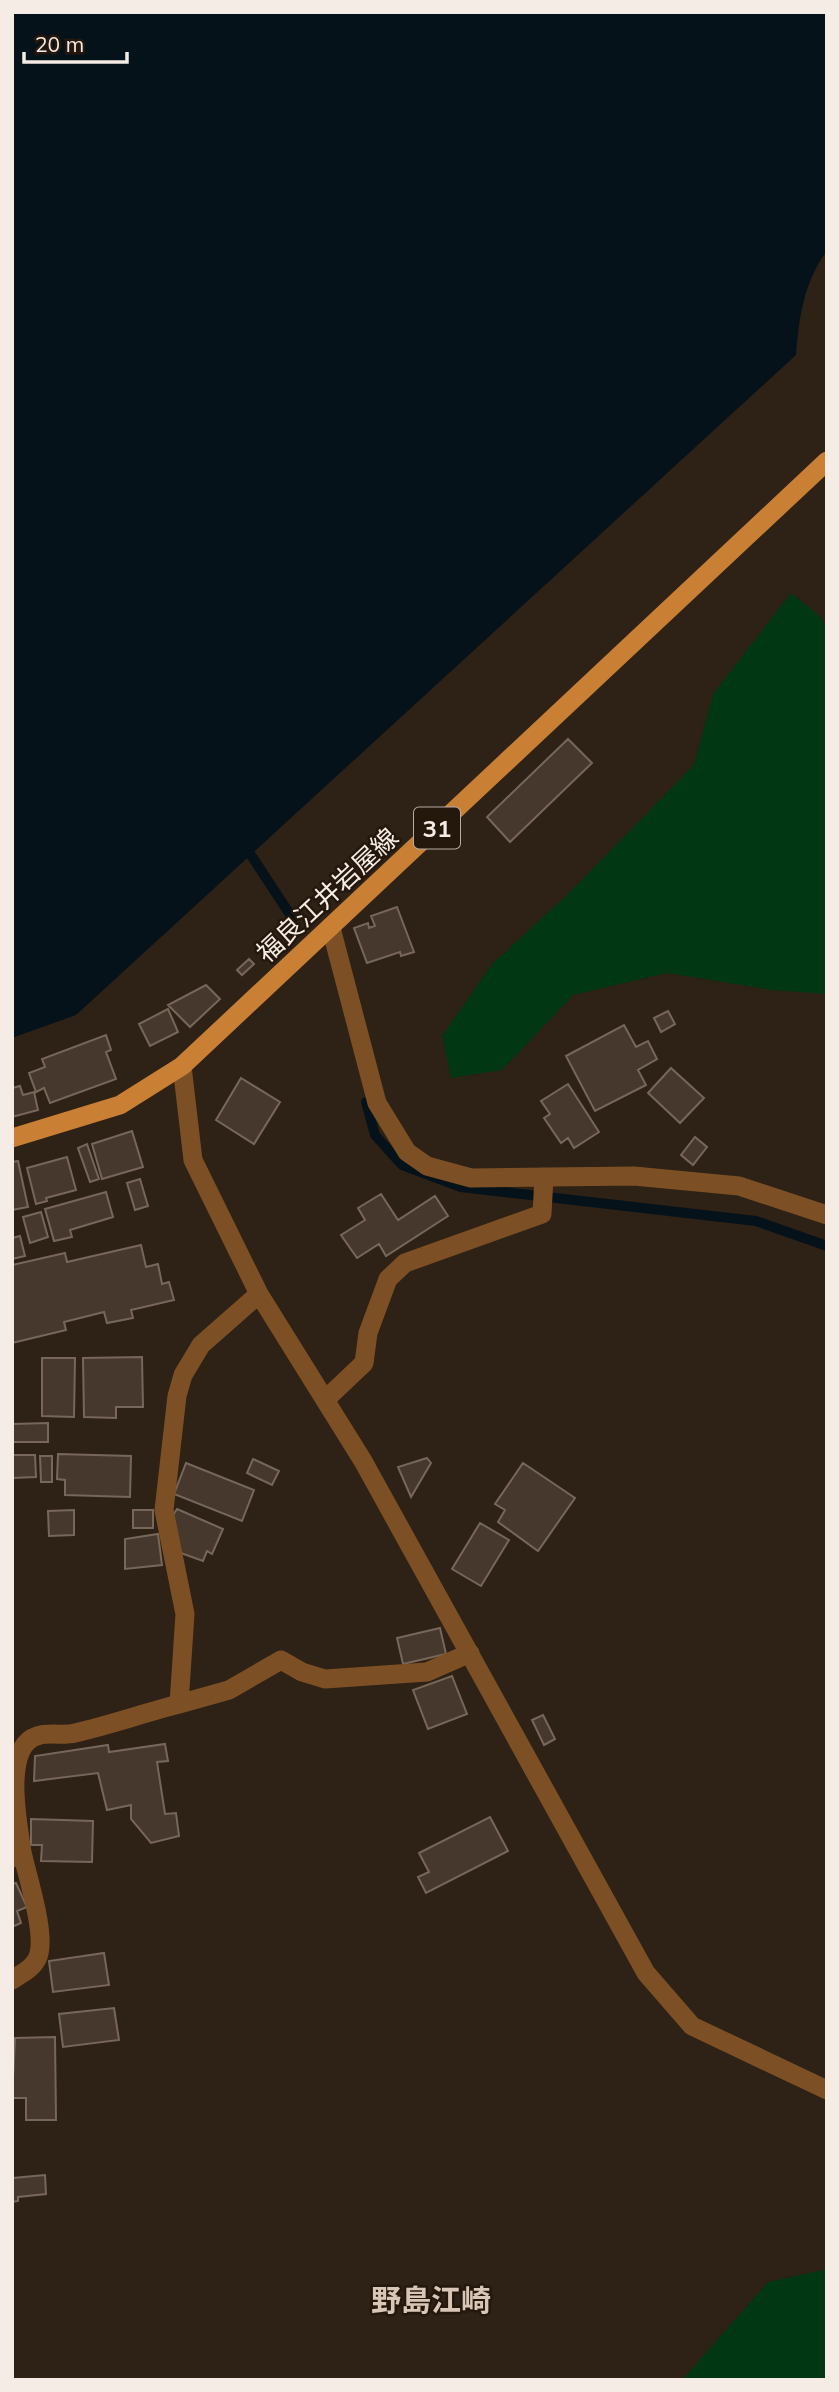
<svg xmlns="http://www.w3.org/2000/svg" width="839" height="2392" font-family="Mulish,'Noto Sans JP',sans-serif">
<rect width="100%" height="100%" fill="#2e2115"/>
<path fill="#013813" d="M791,593L821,617L827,630V994L771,990L667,973L573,995L502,1070L451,1078L442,1036L492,964L568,894L694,765L713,694Z
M827,2269V2380H682L768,2282Z"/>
<path fill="#06121a" d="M12,12H827V251C804,281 799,318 796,355L76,1015L12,1038Z"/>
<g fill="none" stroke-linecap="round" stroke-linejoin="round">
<path stroke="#06121a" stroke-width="10" d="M251,855L293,919
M366,1102L375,1135L402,1165L461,1187L756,1221L827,1246"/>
</g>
<path fill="#46382c" stroke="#77675a" stroke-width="2" d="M568,739L592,763L510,842L487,817Z
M397,907L414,952L401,956L400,952L367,963L354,928L368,923L369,928L375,926L371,916Z
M249,959L254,964L242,975L237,970Z
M206,985L220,999L190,1027L168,1005Z
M168,1009L178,1032L150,1046L139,1024Z
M668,1011L675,1024L661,1032L654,1018Z
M624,1025L636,1047L648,1041L657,1059L638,1070L646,1085L595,1111L566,1056Z
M106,1035L111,1050L106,1052L116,1079L50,1103L44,1088L36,1092L29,1073L45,1067L42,1059Z
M671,1068L704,1098L680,1123L648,1093Z
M241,1078L280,1102L254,1144L216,1120Z
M568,1084L599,1132L574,1148L568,1138L561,1143L544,1118L550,1114L541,1101Z
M20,1086L23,1095L34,1092L38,1110L12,1117V1088Z
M132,1131L143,1167L102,1179L92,1144Z
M695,1137L707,1147L693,1165L681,1155Z
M87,1144L99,1179L90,1182L78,1148Z
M67,1157L76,1190L46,1198L47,1201L36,1204L27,1168Z
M18,1161L28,1207L12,1210V1162Z
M140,1179L148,1206L135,1210L127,1183Z
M106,1192L113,1217L70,1230L72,1237L54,1241L45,1209Z
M381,1194L398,1220L435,1196L448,1216L386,1256L379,1244L357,1258L341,1235L365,1220L358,1208Z
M41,1212L48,1237L30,1243L23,1217Z
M20,1236L25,1256L12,1259V1238Z
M141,1245L146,1267L158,1264L162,1284L169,1282L174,1300L131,1310L133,1318L107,1323L104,1312L64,1322L66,1330L12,1343V1265L65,1253L67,1262Z
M142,1357L143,1407H116V1418L84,1417L83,1358Z
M42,1358H75L74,1417L42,1416Z
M48,1423V1442H12V1424Z
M58,1454L131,1456L130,1497L65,1495V1480L57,1479Z
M12,1455H35L36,1477L12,1478Z
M40,1456H52V1482H41Z
M427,1458L431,1463L411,1497L398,1467Z
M253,1459L279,1471L272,1485L247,1473Z
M186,1463L254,1490L242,1521L174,1494Z
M523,1463L575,1498L538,1551L498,1522L505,1510L495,1504Z
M177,1509L223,1529L212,1554L207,1551L203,1561L178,1552L170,1520Z
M74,1510V1535L49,1536L48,1511Z
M133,1510H153V1528H133Z
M480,1523L509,1540L481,1586L452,1569Z
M158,1534L162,1565L125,1569V1539Z
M440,1628L446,1654L403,1664L397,1638Z
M452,1676L467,1714L428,1729L413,1690Z
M543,1715L555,1739L544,1745L532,1720Z
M165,1744L168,1761L157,1762L165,1814L176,1813L179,1836L151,1843L131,1819V1805L107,1810L98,1773L34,1781L35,1756L108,1745L109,1752Z
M490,1817L508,1851L426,1893L418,1877L429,1872L419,1853Z
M31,1819L93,1821L92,1862L41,1861L42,1845H31Z
M16,1883L27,1907L17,1911L21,1923L12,1927V1884Z
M104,1953L109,1985L53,1992L49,1961Z
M114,2008L119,2040L63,2047L59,2014Z
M55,2037L56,2120H26V2098H12L15,2038Z
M45,2175L46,2194L18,2197V2201L12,2202L13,2178Z"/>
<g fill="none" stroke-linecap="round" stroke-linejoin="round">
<path stroke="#7c5024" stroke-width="19" d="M331,928L377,1103L407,1152L427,1166L471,1178L634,1176L739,1186L827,1215
M182,1066L193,1160L259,1294L363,1461L646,1973L692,2026L827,2090
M325,1400L364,1363L368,1333L388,1279L405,1263L542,1214L544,1177
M179,1704L229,1690L281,1660L302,1672L325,1679L427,1672L470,1653
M12,1858L22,1852C18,1824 2,1747 37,1736C48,1732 63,1736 75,1733C110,1725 144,1713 179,1704L185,1614L164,1510L177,1396L183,1375L201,1345L259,1294
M12,1980C21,1974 32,1969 37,1959C48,1938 27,1876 22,1852"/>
<path stroke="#c98034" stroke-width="19" d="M12,1138L120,1105L182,1066L827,461"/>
</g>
<g text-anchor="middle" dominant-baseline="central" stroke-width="5" stroke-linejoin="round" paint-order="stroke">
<rect fill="#24170c" stroke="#b6aca4" stroke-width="2" x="414" y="807.5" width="46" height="41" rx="5"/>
<g font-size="24" font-weight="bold" fill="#f5ece5">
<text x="437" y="828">31</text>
</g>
<g font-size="26" fill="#f5ece5" stroke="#24170c">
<text transform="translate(327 895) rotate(-43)">福良江井岩屋線</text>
</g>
<g font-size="30" font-weight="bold" fill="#d8c6b7" stroke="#24170c">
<text x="431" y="2300">野島江崎</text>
</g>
</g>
<rect width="839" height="2392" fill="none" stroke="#f5ece5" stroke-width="28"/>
<path d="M24 52v10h103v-10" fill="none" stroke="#f5ece5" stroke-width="3.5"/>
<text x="35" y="52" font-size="21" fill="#f5ece5" stroke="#24170c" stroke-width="5" paint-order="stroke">20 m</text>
</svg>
